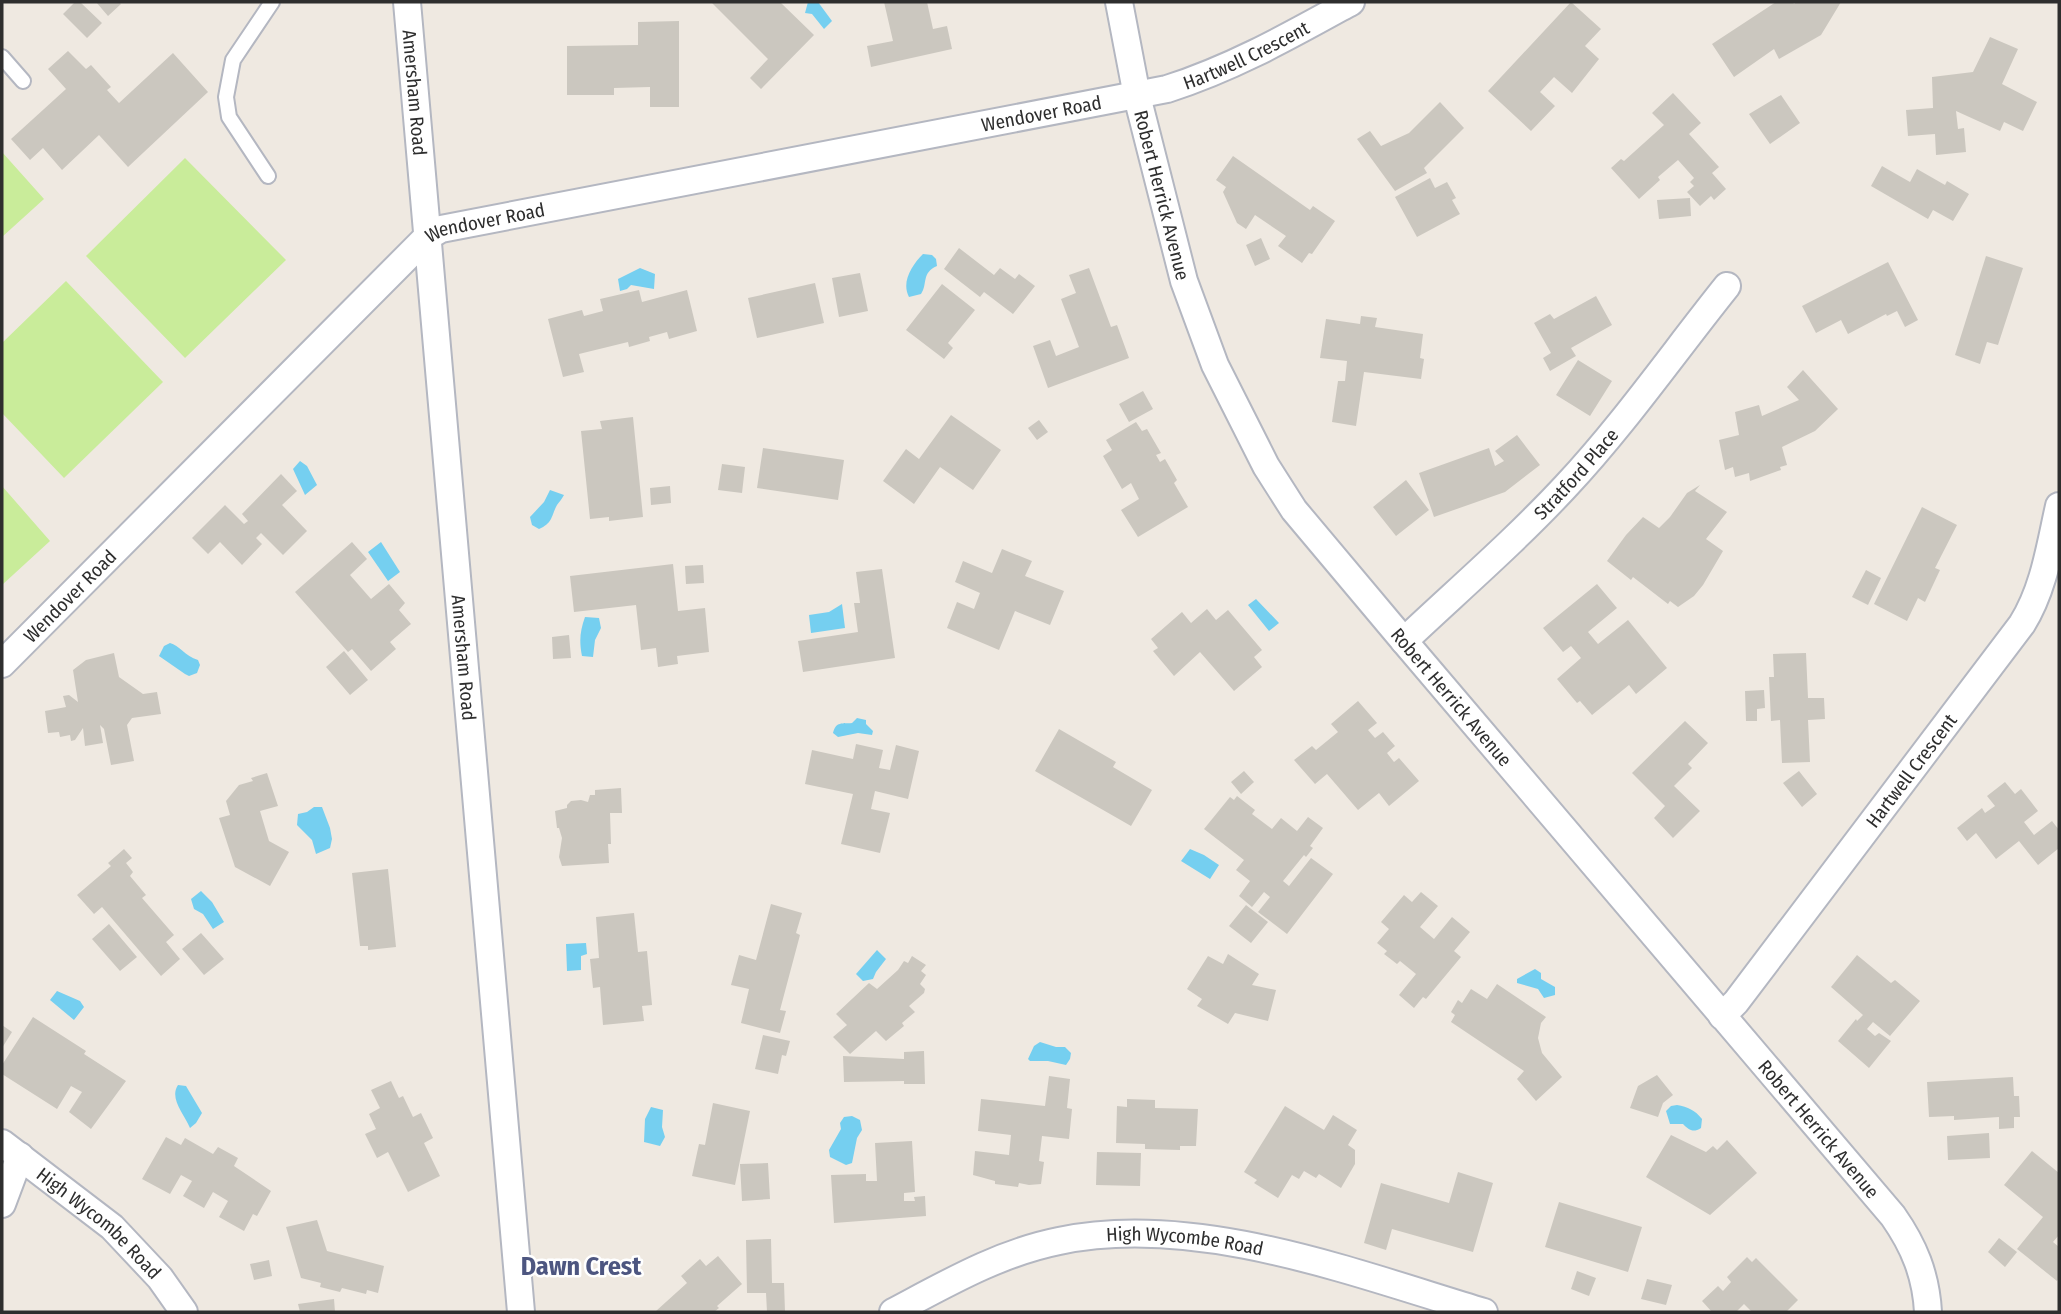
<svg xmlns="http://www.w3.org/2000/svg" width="2061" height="1314" font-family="'Fira Sans Condensed',sans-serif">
<rect width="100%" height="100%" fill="#efe9e1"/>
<path fill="#c9ec9a" d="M2,152L44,199L2,237Z
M185,158L286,260L185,358L86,256Z
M66,281L163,382L64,478L2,413V343Z
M2,486L50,541L2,585Z"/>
<path fill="#75cff0" d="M808,2H818L832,21L824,29L812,14L805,13Z
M923,254L932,255L936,259L937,266C921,273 928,284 921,294L909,297C901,282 912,265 923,254Z
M640,268L655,274L654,289L631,285L627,289L620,291L618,279Z
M300,461L307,466L317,485L305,495L293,469Z
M550,490L564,495C562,499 559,502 557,505C551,516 553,523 539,529L532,525L530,517L544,502Z
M381,542L400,572L388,581L368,552Z
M1256,599L1279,623L1269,631L1248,605Z
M842,604L845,628L811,633L809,615L829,612Z
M585,617L599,618L601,628L595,640L593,657L582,656C579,641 580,631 585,617Z
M170,643C179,645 185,656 198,660L200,665L197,673L189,676L185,674L159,656L164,646Z
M857,718L866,720V724L873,731L872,735L858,733L838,737L833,733C836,721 842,724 852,723Z
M314,807H322L330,828L332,839L330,848L316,854L312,840L297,825L298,814L307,812Z
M1190,849L1204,855L1219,865L1210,879L1181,861Z
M201,891L212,902L224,922L213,929L203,914L194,909L191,899Z
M586,943L587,954L581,956V970L567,971L566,944Z
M877,950L886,959L876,972L873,979L863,981L856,974Z
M1535,969L1541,973V979L1555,987V995L1544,998L1538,989L1517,983V979Z
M57,991L80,1001L84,1007L74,1020L50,1000Z
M1040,1042L1056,1047H1065L1071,1053L1070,1059L1066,1065L1048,1061H1030L1028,1059L1034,1046Z
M178,1085L186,1086L202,1113L196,1123L190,1128C184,1114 169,1098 178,1085Z
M1677,1105C1688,1107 1695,1110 1702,1119L1701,1128C1693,1133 1689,1130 1683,1124H1670L1666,1111L1671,1106Z
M651,1107L663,1110L662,1127L665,1137L660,1146L644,1142L645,1119Z
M852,1116L860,1120L862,1130L857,1138L852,1163L846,1165L830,1157L829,1150L841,1129L840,1123L844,1117Z"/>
<path fill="#cbc7bf" d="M75,2H80L102,23L87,38L63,14Z
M96,2H119L121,4L108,16Z
M711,2H780L814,35L761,89L750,78L768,59Z
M884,2H927L933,29L947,26L952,49L871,67L867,46L893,41Z
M1571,2L1601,29L1585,46L1599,59L1572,93L1554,77L1540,92L1555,106L1531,131L1488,91Z
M1776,2H1793L1794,4L1796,2H1841L1821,35L1779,59L1774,49L1734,77L1712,44Z
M679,21V107H650V87L614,88V95H567V46L638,45V22Z
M1990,37L2018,49L2002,84L2037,102L2023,131L2004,122L2000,131L1956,111L1958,129L1964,128L1966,152L1936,155L1935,134L1908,136L1906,110L1933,108L1932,77L1973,72Z
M68,51L86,69L91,65L111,87L107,90L119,103L173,53L208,92L128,167L99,135L62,170L43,148L30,160L11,139L66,89L48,69Z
M1673,93L1701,123L1689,134L1719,167L1712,173L1726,189L1714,200L1711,196L1700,206L1687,192L1694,186L1690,182L1694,178L1678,160L1658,177L1660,180L1639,199L1611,168L1621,159L1624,161L1664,125L1652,113Z
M1781,95L1800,123L1770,144L1749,114Z
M1440,102L1464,128L1424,168L1427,173L1395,191L1357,139L1370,131L1381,146L1409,133Z
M1233,156L1310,210L1313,206L1335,221L1312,254L1309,253L1302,263L1278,246L1286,236L1255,215L1246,229L1237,223L1223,192L1226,187L1216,180Z
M1882,166L1910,182L1917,169L1945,185L1947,181L1969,194L1953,221L1933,210L1928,219L1871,186Z
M1430,178L1435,188L1447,182L1456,198L1452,200L1460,214L1417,237L1395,197Z
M1690,198L1691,216L1659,219L1657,200Z
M1261,238L1270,259L1255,266L1246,245Z
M959,248L994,275L1000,268L1015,279L1019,274L1035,286L1013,314L984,292L980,297L944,269Z
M1986,256L2023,268L1998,345L1987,342L1980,364L1955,355Z
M1888,262L1918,320L1905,327L1897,311L1887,316L1886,314L1848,334L1841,320L1816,333L1802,306Z
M1089,268L1111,327L1117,325L1129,358L1048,388L1033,346L1050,340L1056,356L1079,347L1061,299L1076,293L1069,275Z
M860,273L868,311L839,317L832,278Z
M815,283L824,323L757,338L748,298Z
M942,284L975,310L948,343L953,348L944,359L906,330Z
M639,290L642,302L687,290L697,331L669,339L667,332L649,337L650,341L629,347L628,342L579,354L584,372L563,377L548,319L582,310L584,316L603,311L600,299Z
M1596,296L1612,325L1571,348L1576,356L1550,371L1543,358L1551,353L1534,323L1550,314L1554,319Z
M1361,316L1377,318L1375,327L1423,334L1420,358L1424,359L1421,379L1364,372L1356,426L1332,422L1338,381H1345L1347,361L1320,358L1326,319L1360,324Z
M1578,360L1612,381L1590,416L1556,395Z
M1803,370L1838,409L1815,431L1782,447L1787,465L1780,467L1781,470L1750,481L1749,473L1735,477L1733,467L1725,470L1719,440L1739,435L1735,412L1759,405L1762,416L1799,400L1787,387Z
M1143,391L1153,409L1129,422L1119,404Z
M951,415L1001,450L973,490L940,467L914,504L883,481L906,449L919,459Z
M633,417L643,517L609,521V517L590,519L581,431L602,429L600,421Z
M1039,420L1048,432L1037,440L1028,428Z
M1136,422L1142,431L1147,429L1161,453L1156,455L1160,462L1165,459L1177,480L1174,483L1188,507L1138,537L1121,510L1139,499L1131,483L1122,489L1103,456L1112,450L1106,440Z
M1517,435L1540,465L1505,492L1434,517L1419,473L1489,448L1495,466L1504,461L1495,451Z
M763,448L844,460L838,500L757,488Z
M722,464L745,467L742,493L718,490Z
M281,474L297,491L282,505L307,531L283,555L261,533L256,538L262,544L242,565L220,542L208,554L192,538L225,505L244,524L248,521L242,514Z
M1406,480L1429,510L1396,536L1373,507Z
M1700,485L1695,491L1727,512L1706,539L1723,551L1703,585L1694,596L1678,607L1670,601L1668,604L1633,577L1631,580L1607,561L1626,535L1643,517L1659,528L1670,517L1687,493Z
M670,486L671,503L651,505L650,488Z
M1922,507L1957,525L1935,568L1940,570L1925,602L1918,598L1907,621L1874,604Z
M352,542L367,559L350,575L371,599L389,584L405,603L399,610L411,624L390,642L396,649L371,671L352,649L348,652L295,592Z
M1002,549L1032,561L1025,576L1064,591L1050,625L1015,611L999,650L947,628L957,602L974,609L980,593L955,582L963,561L992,573Z
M673,564L678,611L705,608L709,652L677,656L678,664L658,667L656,648L641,650L636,605L574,612L570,576Z
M703,565L704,583L686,584L685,566Z
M882,569L895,658L803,672L798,641L858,632L854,603H860L856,572Z
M1866,570L1881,578L1868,605L1852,597Z
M1597,584L1617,608L1588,632L1598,644L1628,620L1667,668L1636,694L1629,685L1592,715L1580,701L1577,703L1557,679L1581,658L1571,646L1563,652L1543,628Z
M1207,609L1216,620L1228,610L1262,650L1254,657L1262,667L1234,691L1200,652L1174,676L1153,651L1158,648L1151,639L1182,612L1191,623Z
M569,635L571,658L553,659L552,637Z
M344,651L368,680L350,695L326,667Z
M114,653L119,677L143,694L157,692L161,714L132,718L127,725L134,761L111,765L104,729L100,725L103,743L85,746L83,728L75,740L71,741L70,735L60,737L59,732L48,733L45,711L66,707L63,696L69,695L78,702L73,670L86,660Z
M1806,653L1808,698H1824L1825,719L1808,720L1810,762L1782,763L1780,720L1771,721L1769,677H1774L1773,654Z
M1764,690L1765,708L1757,709V721H1746L1745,691Z
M1358,701L1377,723L1368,730L1375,738L1383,732L1395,746L1387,753L1394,762L1399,758L1419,781L1389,806L1379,793L1358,810L1327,774L1315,784L1294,760L1312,746L1316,750L1338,732L1331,724Z
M1685,721L1708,743L1688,764L1692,768L1674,786L1700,811L1673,838L1654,818L1665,806L1632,773Z
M1059,729L1116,762L1113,767L1152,790L1131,826L1035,771Z
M856,744L883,750L879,768L890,770L896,745L919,751L908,799L875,791L871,809L890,813L880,853L841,844L853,794L805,784L812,750L853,759Z
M1244,771L1254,782L1241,794L1231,782Z
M1799,771L1817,794L1802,807L1783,783Z
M267,773L278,806L260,811L269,841L289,852L270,886L235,867L219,818L230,815L226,801L239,785L253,781L251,778Z
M2005,782L2015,794L2021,789L2038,811L2024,822L2034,835L2052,821L2059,830V848L2038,865L2019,841L1996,859L1976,833L1967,841L1957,828L1982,808L1985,813L1995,806L1987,796Z
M621,788L622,813H610L611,844H608L609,863L562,866L559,857L562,838L559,828H557L555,811L567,808V805L571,801L581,800L588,802L590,795H595V790Z
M1237,796L1255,810L1252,814L1272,829L1281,818L1297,831L1308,817L1323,828L1310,846L1313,848L1306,857L1304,855L1283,881L1289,886L1311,858L1333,874L1287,934L1258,912L1270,897L1264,892L1252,907L1239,896L1250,881L1236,870L1244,860L1204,829L1230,797L1234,800Z
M124,849L132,858L126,863L133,872L130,876L146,895L142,898L174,935L166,942L180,959L161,976L102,907L94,914L77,895L111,866L108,863Z
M388,869L396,947L368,950V946H360L352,873Z
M1421,892L1438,906L1420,927L1434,939L1452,917L1470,932L1454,951L1461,957L1426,999L1423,997L1414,1008L1399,995L1416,974L1400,961L1397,964L1384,954L1387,951L1377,943L1389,929L1381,922L1404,895L1412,902Z
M771,904L802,913L796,933L800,935L780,1010L786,1011L780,1033L741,1023L749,989L731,985L739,955L756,960Z
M1246,905L1268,922L1251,943L1229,926Z
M634,913L638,952L647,951L652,1005L642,1006L644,1021L603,1025L600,987L593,988L590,959L599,958L596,917Z
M109,924L137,957L120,971L92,939Z
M201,933L224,959L204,975L182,949Z
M1228,954L1259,974L1252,985L1276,990L1268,1021L1235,1013L1228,1024L1197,1006L1202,999L1187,989L1208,956L1223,964Z
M1857,955L1891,983L1895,980L1920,1001L1890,1036L1873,1022L1867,1029L1875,1036L1879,1033L1891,1041L1869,1068L1838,1041L1856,1019L1857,1021L1863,1015L1831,987Z
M912,956L926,965L921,971L926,975L920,984L925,989L924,993L909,1006L915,1012L902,1023L904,1026L886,1041L876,1031L850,1054L833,1037L847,1025L836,1014L869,983L877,989L898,970L904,961L908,963Z
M1497,984L1546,1017L1541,1023L1538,1038L1542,1053L1562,1077L1536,1101L1517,1079L1524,1071L1451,1022L1455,1015L1451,1012L1458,1000L1462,1003L1471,989L1487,999Z
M33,1017L86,1051L84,1054L126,1081L91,1129L69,1112L82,1092L71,1086L57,1109L2,1074V1065Z
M2,1025L12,1032L2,1048Z
M763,1035L790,1041L786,1056L782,1055L778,1074L755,1069Z
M924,1051L925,1084H904V1081L844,1082L843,1056L904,1059V1052Z
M1657,1075L1673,1095L1663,1103L1658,1117L1630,1108L1638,1086Z
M1049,1076L1070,1079L1067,1108L1072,1109L1069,1139L1042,1136L1039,1161L1044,1162L1041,1184L1029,1185L1019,1183L1018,1187L995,1184V1181L973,1175L975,1151L1009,1155L1011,1135L978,1131L981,1099L1045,1106Z
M2013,1077L2014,1096H2019L2020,1117H2014V1128L1999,1129V1117L1954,1120V1116L1929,1117L1927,1082Z
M391,1081L399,1098L403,1096L413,1117L421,1113L433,1138L424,1143L440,1176L408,1192L388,1152L377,1158L365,1134L376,1129L369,1114L380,1108L371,1090Z
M1127,1099L1155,1100V1108L1198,1109L1196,1146H1180V1150L1145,1149V1144L1116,1143L1117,1106L1127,1107Z
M713,1103L750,1111L735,1185L692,1176L699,1144L705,1145Z
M1285,1106L1324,1130L1333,1115L1357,1130L1348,1145L1355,1150V1164L1341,1188L1319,1174L1316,1178L1304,1171L1299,1179L1292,1175L1278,1198L1254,1183L1257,1180L1244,1172Z
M1989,1133L1990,1158L1948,1160L1947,1136Z
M1671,1135L1706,1152L1713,1146L1717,1150L1727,1140L1757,1173L1710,1215L1646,1177Z
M166,1137L181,1145L185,1138L213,1154L218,1147L238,1158L234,1166L271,1191L257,1216L253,1214L244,1231L219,1217L228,1201L213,1192L204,1208L183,1196L192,1181L181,1175L170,1194L142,1179Z
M912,1141L915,1192L904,1193V1201H915L914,1197L925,1196L926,1216L834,1223L831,1175L866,1174V1181H877L875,1143Z
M2032,1151L2059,1173V1235L2053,1242L2059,1247V1278L2057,1281L2017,1249L2043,1217L2004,1185Z
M1097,1152L1141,1153L1140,1186L1096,1185Z
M768,1163L770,1199L742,1201L740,1164Z
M1458,1172L1493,1183L1473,1252L1392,1229L1386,1250L1364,1243L1381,1183L1449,1203Z
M1559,1202L1642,1227L1628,1272L1545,1247Z
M317,1220L327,1251L384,1266L378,1293L367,1290L366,1294L342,1288L340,1292L320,1287L321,1283L301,1278L286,1227Z
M1999,1238L2017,1252L2005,1267L1988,1252Z
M771,1239L772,1283H784L785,1312H767L766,1293H747L746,1240Z
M718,1256L742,1284L717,1306L719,1308L714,1312H658L656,1311L687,1283L681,1276L700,1259L706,1266Z
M1747,1257L1752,1262L1756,1258L1798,1300L1786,1312H1752L1744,1304L1737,1311L1738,1312H1712L1702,1301L1718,1286L1723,1291L1731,1282L1727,1277Z
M269,1260L272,1276L254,1280L250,1264Z
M1577,1271L1596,1278L1589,1296L1571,1289Z
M1647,1279L1672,1285L1666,1305L1641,1299Z
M334,1299L335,1312H300L298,1304Z"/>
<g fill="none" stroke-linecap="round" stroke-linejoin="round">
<defs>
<path id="lane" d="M2,57L23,81
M268,176L229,117L226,97L233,60L272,2"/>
<g id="street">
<path id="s1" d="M407,2L521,1312"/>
<path id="s2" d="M1119,2L1137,96L1184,281L1215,365L1266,466L1294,510L1404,641L1893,1216C1914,1246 1926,1275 1928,1312"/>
<path id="s3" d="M1404,641C1458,590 1515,541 1566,486C1624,424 1674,352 1727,286"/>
<path id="s4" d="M2,664L427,237L441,229L1167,89C1233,68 1291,35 1351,2"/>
<path id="s5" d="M1722,1016L1736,1002L2022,624C2044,589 2050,546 2059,506"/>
<path id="s6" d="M2,1143L112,1227L160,1278L184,1312"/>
<path d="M2,1204L20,1156"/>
<path id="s7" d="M893,1312C946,1284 999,1253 1059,1241C1195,1212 1354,1273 1484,1312"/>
</g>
</defs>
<use href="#lane" stroke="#b4b7c1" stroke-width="18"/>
<use href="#street" stroke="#b4b7c1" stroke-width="30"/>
<use href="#lane" stroke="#fff" stroke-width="14"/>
<use href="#street" stroke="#fff" stroke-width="26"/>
</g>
<g text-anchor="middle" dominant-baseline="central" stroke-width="5" stroke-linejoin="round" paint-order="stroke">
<g font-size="19" fill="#2e2e2e" stroke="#fff">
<text stroke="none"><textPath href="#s4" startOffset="1444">Hartwell Crescent</textPath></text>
<text stroke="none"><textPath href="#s1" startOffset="91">Amersham Road</textPath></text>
<text stroke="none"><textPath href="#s4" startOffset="1230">Wendover Road</textPath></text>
<text stroke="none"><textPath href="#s2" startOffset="198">Robert Herrick Avenue</textPath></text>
<text stroke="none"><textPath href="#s4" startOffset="663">Wendover Road</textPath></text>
<text stroke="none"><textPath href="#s3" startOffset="240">Stratford Place</textPath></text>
<text stroke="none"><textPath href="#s4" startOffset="96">Wendover Road</textPath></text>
<text stroke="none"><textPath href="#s1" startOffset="658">Amersham Road</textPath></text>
<text stroke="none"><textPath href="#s2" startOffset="786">Robert Herrick Avenue</textPath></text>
<text stroke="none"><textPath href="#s5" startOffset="310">Hartwell Crescent</textPath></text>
<text stroke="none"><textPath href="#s2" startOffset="1353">Robert Herrick Avenue</textPath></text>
<text stroke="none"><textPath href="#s6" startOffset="126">High Wycombe Road</textPath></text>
<text stroke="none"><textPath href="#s7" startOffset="308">High Wycombe Road</textPath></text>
</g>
<g font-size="26" font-weight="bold" fill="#4d5680" stroke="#fff">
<text x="581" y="1266">Dawn Crest</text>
</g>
</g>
<rect width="2061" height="1314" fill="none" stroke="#2e2e2e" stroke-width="7"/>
</svg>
